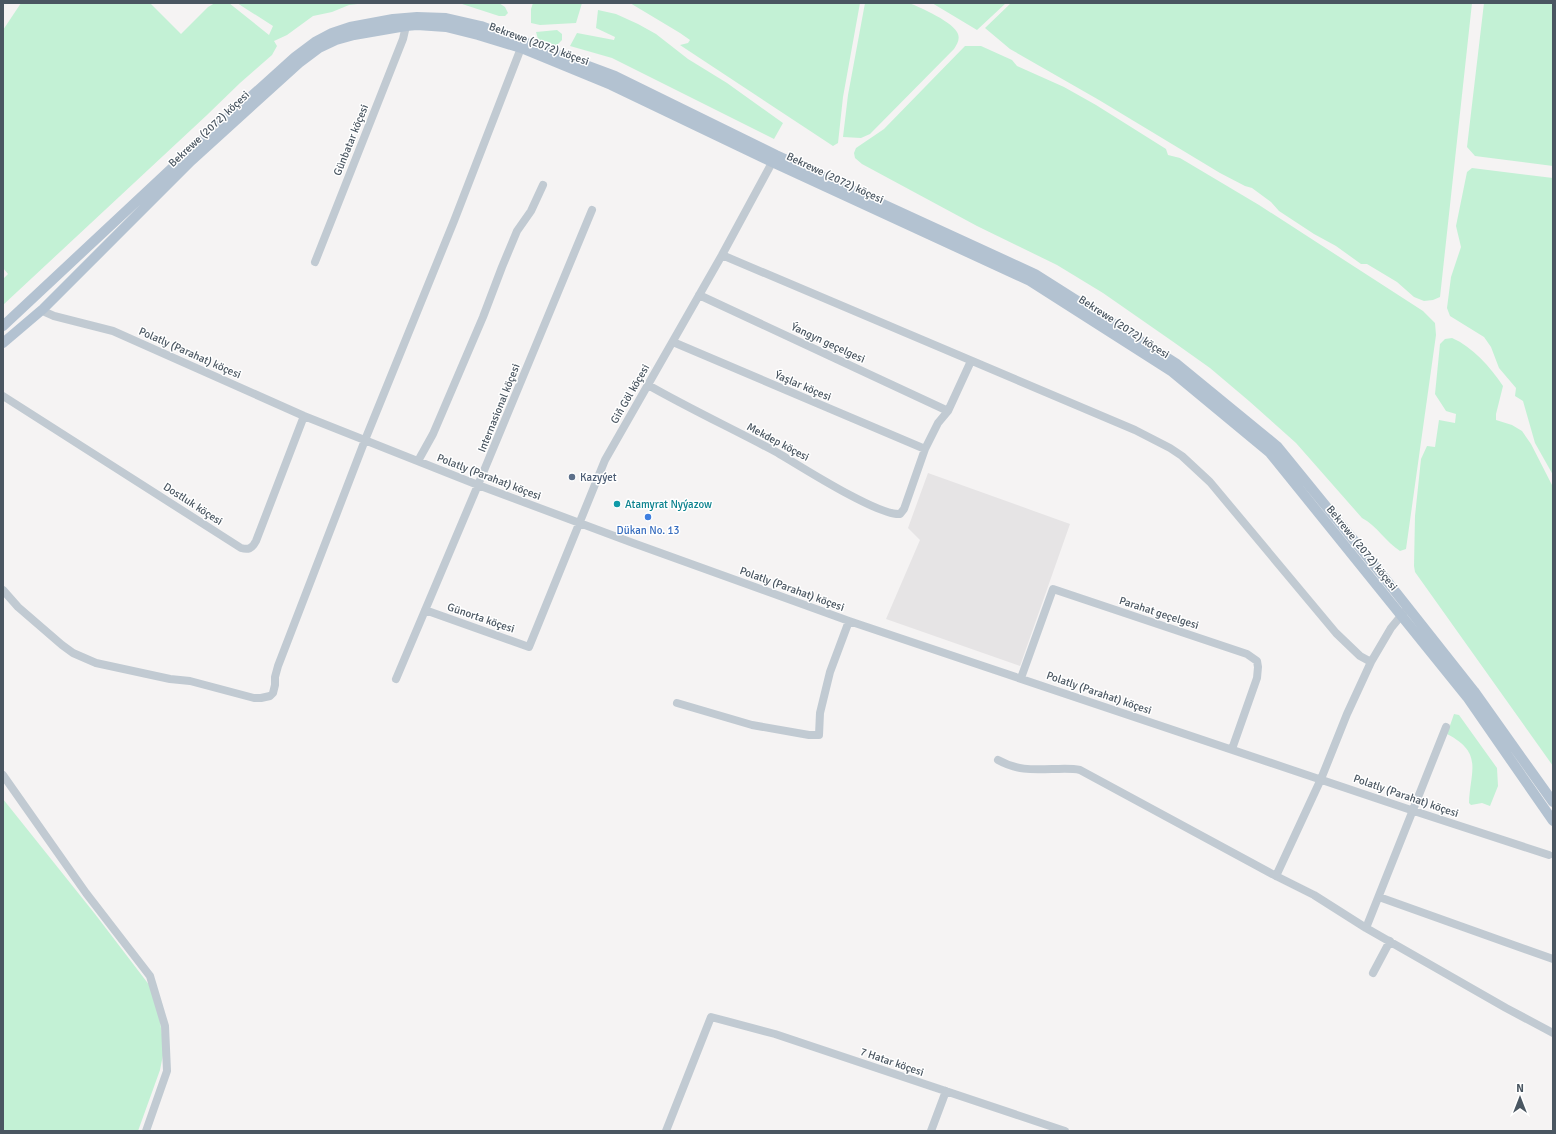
<svg xmlns="http://www.w3.org/2000/svg" width="1556" height="1134" font-family="Signika,sans-serif">
<rect width="100%" height="100%" fill="#f5f3f3"/>
<path fill="#e6e4e5" d="M928,473L1070,524L1020,666L886,619L920,540L908,528Z"/>
<path fill="#c3f1d5" d="M21,3H150L181,34L208,7L215,3H229L269,35L273,26L237,3H366L349,5L332,12L313,16L287,35L274,41L277,46L272,55L240,83L207,115L3,305V279L8,274L3,268V30Z
M459,3H499L505,7L508,13L505,16H499Z
M533,3H582L576,23L540,25L531,23V9Z
M630,3H860L843,97L838,143L833,146L689,51L680,45L688,43L690,40L680,33Z
M865,3H909C920,7 955,23 958,34C960,40 957,44 954,49L870,134L861,138L843,137L848,95Z
M932,3H1006L977,30Z
M1011,3H1472L1440,297L1433,300L1424,301L1414,297L1397,282L1367,264H1361L1336,246L1314,234L1279,211L1271,202L1252,188L1245,186L1220,173L1099,100L1010,49L985,28Z
M1484,3H1553V166L1475,156L1467,147Z
M598,10L616,14L638,24L656,34L688,59L727,83L783,123L774,139L612,58L570,46L577,33L614,40L615,37L596,28Z
M557,30L562,34V40L556,46L538,39L536,32Z
M965,46H981L1012,60L1017,66L1064,87L1096,105L1166,149L1168,155L1180,158L1259,205L1423,311L1435,323L1436,335L1406,549L1400,551C1386,542 1377,526 1362,518L1296,443L1249,401L1210,368L1172,341L1103,293L1057,265L977,226L862,164L855,158L854,153L856,148L884,129Z
M1472,168L1553,178V475L1535,443L1523,401L1515,396L1516,388L1499,368L1491,347L1484,337L1450,316L1447,308L1451,277L1461,247L1456,226L1467,172Z
M1452,338C1473,347 1490,367 1503,386L1496,414V420L1512,425L1522,431L1531,444L1553,487V766L1415,572L1414,566L1415,516L1421,459L1427,446L1435,447L1439,420L1455,423L1456,414L1446,411L1435,394L1440,344L1445,339Z
M1454,714L1459,715L1497,768L1498,786L1490,806L1482,803L1471,805L1469,803C1470,771 1484,753 1447,734Z
M3,799L95,914L153,990L158,1007L163,1042V1055L160,1070L138,1131H3Z"/>
<g fill="none" stroke-linecap="round" stroke-linejoin="round">
<path stroke="#c1cad2" stroke-width="8" d="M722,255L1135,430L1170,448L1182,456L1210,482L1336,633L1360,656L1371,662
M315,262L403,39L406,26
M699,295L948,411
M43,309L45,312L54,316L113,331L304,416L478,485L633,543L849,621L1414,811L1549,855
M673,342L925,449
M648,385C690,409 735,430 778,453C800,466 878,516 900,514L904,509L925,449L938,423L948,411L971,361
M3,396L241,548C248,550 252,549 256,541L304,416
M418,461L433,434L483,317L502,267L517,231L531,211L543,185
M3,590L18,607L62,645L73,653L96,663L170,679L190,681L254,698H261L270,696L273,693L275,685V677L278,666L365,440L454,221L521,48
M425,610L529,647L605,460L722,255L775,157
M1021,678L1053,589L1247,654L1257,661L1258,667L1257,678L1232,749
M396,679L478,485L592,210
M677,703L752,725L809,735H819L820,713L830,672L849,621
M998,760C1016,770 1031,770 1052,769C1061,769 1071,768 1080,770L1276,876L1314,895L1366,928L1506,1008L1553,1033
M3,775L86,893L150,976L165,1026L167,1071L146,1131
M1276,876L1321,779L1347,714L1371,662L1391,628L1405,611
M1379,897L1553,959
M1366,928L1446,727
M1373,973L1390,941
M666,1131L711,1017L775,1034L1065,1131
M931,1131L946,1091"/>
<path stroke="#b3c2d1" stroke-width="10" d="M3,326L185,156L295,57L315,42L332,33L350,27L393,19L417,17L446,18L481,26L615,76L776,155L1035,274L1177,364L1277,446L1383,576L1474,691L1553,802
M3,343L43,309L191,161L299,63L319,48L336,40L354,35L406,26L417,25L446,27L478,35L521,48L611,85L772,162L1030,281L1171,371L1270,453L1467,697L1553,821"/>
</g>
<circle fill="#5c6f8a" stroke="#fff" stroke-width="1.5" cx="572" cy="477" r="4"/>
<circle fill="#0f9aa8" stroke="#fff" stroke-width="1.5" cx="617" cy="504" r="4"/>
<circle fill="#3f7fe0" stroke="#fff" stroke-width="1.5" cx="648" cy="517" r="4"/>
<g text-anchor="middle" dominant-baseline="central" stroke-width="3" stroke-linejoin="round" paint-order="stroke">
<g font-size="11" fill="#4a5661" stroke="#fff">
<text transform="translate(539 44) rotate(20)">Bekrewe (2072) köçesi</text>
<text transform="translate(209 129) rotate(-43)">Bekrewe (2072) köçesi</text>
<text transform="translate(351 140) rotate(-68)">Günbatar köçesi</text>
<text transform="translate(835 178) rotate(25)">Bekrewe (2072) köçesi</text>
<text transform="translate(1124 327) rotate(33)">Bekrewe (2072) köçesi</text>
<text transform="translate(828 343) rotate(25)">Ýangyn geçelgesi</text>
<text transform="translate(190 353) rotate(24)">Polatly (Parahat) köçesi</text>
<text transform="translate(803 386) rotate(23)">Ýaşlar köçesi</text>
<text transform="translate(630 394) rotate(-60)">Giň Göl köçesi</text>
<text transform="translate(499 408) rotate(-68)">Internasional köçesi</text>
<text transform="translate(778 442) rotate(28)">Mekdep köçesi</text>
<text transform="translate(489 477) rotate(21)">Polatly (Parahat) köçesi</text>
<text transform="translate(193 504) rotate(33)">Dostluk köçesi</text>
<text transform="translate(1362 548) rotate(51)">Bekrewe (2072) köçesi</text>
<text transform="translate(792 589) rotate(20)">Polatly (Parahat) köçesi</text>
<text transform="translate(1159 613) rotate(18)">Parahat geçelgesi</text>
<text transform="translate(481 618) rotate(19)">Günorta köçesi</text>
<text transform="translate(1099 693) rotate(19)">Polatly (Parahat) köçesi</text>
<text transform="translate(1406 796) rotate(19)">Polatly (Parahat) köçesi</text>
<text transform="translate(892 1062) rotate(19)">7 Hatar köçesi</text>
</g>
<g font-size="11" fill="#4e5e75" stroke="#fff" text-anchor="start">
<text x="580" y="477">Kazyýet</text>
</g>
<g font-size="11" fill="#0d838f" stroke="#fff" text-anchor="start">
<text x="625" y="504">Atamyrat Nyýazow</text>
</g>
<g font-size="11" fill="#366cbe" stroke="#fff">
<text x="648" y="530">Dükan No. 13</text>
</g>
</g>
<rect width="1556" height="1134" fill="none" stroke="#4a5661" stroke-width="8"/>
<g transform="translate(1520 1098)" stroke="#ffffff" stroke-width="3" paint-order="stroke">
<path d="M0-3L7 15L0 10L-7 15Z" fill="#4a5661"/>
<text y="-6" font-size="11" font-weight="bold" text-anchor="middle" fill="#4a5661">N</text>
</g>
</svg>
